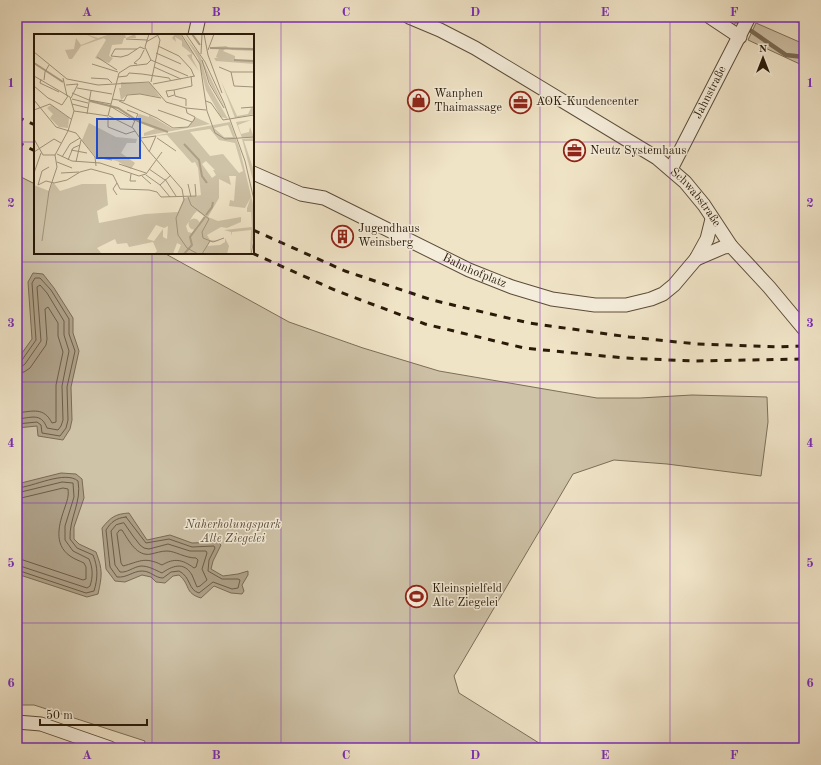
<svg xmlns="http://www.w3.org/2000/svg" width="821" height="765" font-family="'Old Standard TT',serif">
<rect width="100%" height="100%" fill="#f0e4c7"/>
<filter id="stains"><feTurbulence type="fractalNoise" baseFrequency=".005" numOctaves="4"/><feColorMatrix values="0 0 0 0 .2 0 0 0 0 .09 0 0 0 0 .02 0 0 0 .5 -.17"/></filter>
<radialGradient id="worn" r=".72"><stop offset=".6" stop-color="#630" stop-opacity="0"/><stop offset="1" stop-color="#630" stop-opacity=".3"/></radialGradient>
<path fill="#cec2a7" stroke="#7c6e58" d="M720,17H738L734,26Z
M786,17H804V25Z
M756,23L804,44V66L748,40Z
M17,175L35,184V253H164L289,322L363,348L439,371L597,398H640L692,395L767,397L768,422L761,476L667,464L614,460L573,474L454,676L459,693L547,748H143L145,741L34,705H17Z"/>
<path fill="#ad9f86" stroke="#796a54" d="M33,273L43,274L54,288L73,318V333L79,351L71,387L72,420L70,429L63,440L38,436L37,426L17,428V360L32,339L28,282Z
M61,473L76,474L82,479L84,498L74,527V539L79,544L96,552C103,570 102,576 98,594L87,597L17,574V484Z
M129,513L147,540L170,535L192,543L218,542L221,545L213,561L211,569L223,576L238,574L248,571V575L242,585L244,591L242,594L231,593L214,586L201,598C184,593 191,585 179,575L173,576L165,583L156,582L151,577L142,575L125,582L115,581L106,569L102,528C111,517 115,514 129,513Z"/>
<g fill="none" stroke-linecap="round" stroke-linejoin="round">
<path stroke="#6c5c47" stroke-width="1" d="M17,362L22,360L36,340L32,283L35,278H40L51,290L69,319V334L75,351L67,387L68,420L66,428L60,436L42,433L41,425L37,422L17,424
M17,367H21L25,364L41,341L37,287L40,285L47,293L64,321V335L69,351L62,386L63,420L61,426L58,430L47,428C41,412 31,418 17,419
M17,373L24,372L30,368L46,345L47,339L45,309L48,307L58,323V336L63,352L56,385V422L52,423C44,407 33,411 17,413
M17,488C33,487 65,470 78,481C82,502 69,518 70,539L77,548L93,555C98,567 98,578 94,591L86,593L17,570
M17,493L62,482L73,483L74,497L65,526V540L73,551L89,559C93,568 93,577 90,586L87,588L17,565
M17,499L63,488L68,489C69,496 67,501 65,507C59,524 53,544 70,556C74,559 80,561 84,563L86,567V579L83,580L23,560L17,559
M126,517L146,543L169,539L192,547L214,546L215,548L209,560L208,571L222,579H238L240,580L238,588L232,589L213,582L199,593C188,590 191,577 179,571L171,572L163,578C155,578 151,571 142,571C133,571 127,578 117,577L110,567L106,530C111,522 116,518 126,517Z
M124,523L133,536L140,545L144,548L149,549L168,544L190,551H206L207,553L202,569L207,580L200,586L197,587C195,583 194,579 192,575C184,561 172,566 162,573C155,570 149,566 141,566C133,567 127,573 120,572L115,565L111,531L116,525Z
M120,530H122C129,541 137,557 151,554C156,553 161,551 167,551C175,551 185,558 196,558L198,560L196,567L194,568C182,559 174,558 162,565C144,556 139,562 123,566L121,563L117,534Z"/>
<path stroke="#796a54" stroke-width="4.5" d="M731,17L786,55L804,57"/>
<defs>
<g id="minor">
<path id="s1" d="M409,17L440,30L475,48L657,158L685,182L704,205L731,246L769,287L804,329"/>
<path d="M710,17L740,37"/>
<path d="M195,35L199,17"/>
<path id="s2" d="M671,169L749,17"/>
<path id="s3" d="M253,173L301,194L324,198L469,270L512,287L552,299L595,305H626L651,299L663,294L674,285L696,259L707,239L712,219"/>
<path d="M696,259L724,247L731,246"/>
<path d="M17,722L41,724L110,748"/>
</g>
</defs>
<use href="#minor" stroke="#5c4c38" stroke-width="15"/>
<use href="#minor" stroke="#f5eddb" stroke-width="13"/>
<path stroke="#2a1a08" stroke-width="3" stroke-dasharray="7 7" stroke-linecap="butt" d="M17,117L35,125
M17,142L35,151
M253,230L345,271L432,300L529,323L629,337L697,344L778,347L804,346
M252,253L337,291L425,324L524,348L624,358L695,361L804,359"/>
</g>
<path fill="none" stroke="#7b2cbf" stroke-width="1" stroke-opacity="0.55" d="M152,17V35M281,17V748M410,17V748M540,17V748M670,17V748M17,142H35M253,142H804M152,253V748M17,262H804M17,382H804M17,503H804M17,623H804"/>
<defs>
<symbol id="shop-ring" viewBox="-11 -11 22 22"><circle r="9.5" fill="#f5eddb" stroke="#8f2418" stroke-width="1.5"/><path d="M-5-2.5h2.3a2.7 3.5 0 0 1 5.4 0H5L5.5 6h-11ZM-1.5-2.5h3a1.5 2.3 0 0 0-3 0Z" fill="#8f2418"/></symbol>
<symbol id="office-ring" viewBox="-11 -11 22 22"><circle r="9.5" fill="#f5eddb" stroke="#8f2418" stroke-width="1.5"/><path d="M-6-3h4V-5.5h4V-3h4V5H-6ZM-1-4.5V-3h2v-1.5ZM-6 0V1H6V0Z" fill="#8f2418"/></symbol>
<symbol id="building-ring" viewBox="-11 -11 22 22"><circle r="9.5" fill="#f5eddb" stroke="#8f2418" stroke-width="1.5"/><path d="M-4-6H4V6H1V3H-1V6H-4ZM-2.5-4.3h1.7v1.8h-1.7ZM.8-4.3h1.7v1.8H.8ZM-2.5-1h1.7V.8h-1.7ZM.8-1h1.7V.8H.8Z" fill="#8f2418"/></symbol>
<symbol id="stadium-ring" viewBox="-11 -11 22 22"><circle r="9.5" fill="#f5eddb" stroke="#8f2418" stroke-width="1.5"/><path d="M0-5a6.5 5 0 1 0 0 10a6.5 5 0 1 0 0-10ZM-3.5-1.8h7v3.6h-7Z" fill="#8f2418"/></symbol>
</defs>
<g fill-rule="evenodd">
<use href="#shop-ring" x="406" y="88" width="25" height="25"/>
<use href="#office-ring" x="508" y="90" width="25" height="25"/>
<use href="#office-ring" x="562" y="138" width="25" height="25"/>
<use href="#building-ring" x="330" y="224" width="25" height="25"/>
<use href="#stadium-ring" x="404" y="584" width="25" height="25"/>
</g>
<g text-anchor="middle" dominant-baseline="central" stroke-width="3" stroke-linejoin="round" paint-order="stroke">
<g font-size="12" fill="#2a1a08" stroke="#f5eddb">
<text stroke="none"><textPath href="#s2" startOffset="86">Jahnstraße</textPath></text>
<text stroke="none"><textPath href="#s1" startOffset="341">Schwabstraße</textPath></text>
<text stroke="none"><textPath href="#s3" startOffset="243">Bahnhofplatz</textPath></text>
</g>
<g font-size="12" fill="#2a1a08" stroke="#f5eddb" text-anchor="start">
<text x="434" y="94">Wanphen<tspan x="434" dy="14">Thaimassage</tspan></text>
<text x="536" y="102">AOK-Kundencenter</text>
<text x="590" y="151">Neutz Systemhaus</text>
<text x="358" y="229">Jugendhaus<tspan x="358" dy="14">Weinsberg</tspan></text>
<text x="432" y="589">Kleinspielfeld<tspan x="432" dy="14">Alte Ziegelei</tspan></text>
</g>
<g font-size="12" font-style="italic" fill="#5b4c38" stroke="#f5eddb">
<text x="233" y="525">Naherholungspark<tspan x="233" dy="14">Alte Ziegelei</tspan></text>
</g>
</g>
<g transform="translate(34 34)">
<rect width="220" height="220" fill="#f0e4c7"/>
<path d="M51,0L64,4L76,0H91L92,4L101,0L102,4H90L88,10L78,11L75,22L79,24L75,29L61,24L72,6L70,4L47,12L38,25H35L31,16L40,15L42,4L47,11L62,5ZM141,0H146L160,21L158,20V24L165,37L153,21L158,20L148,12V7L141,3L142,8L138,4ZM149,0L165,20L171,32L192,76L176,49L167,26L174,50L194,85L187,83L172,56L164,24ZM192,12L198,15L220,14V17L198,16L192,14L189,17L201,22V26H220V30L182,27L180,24H184L182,23L185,15L179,13ZM187,47L203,82L214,80L217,74H211L219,73L220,80L201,84ZM87,48L116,49L126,63L107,60H94L87,66L85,54H87ZM17,71L35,84L34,94L25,93L16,84L19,80L13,74ZM105,80L115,83V81L139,95L154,93L161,83L176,90L110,102V99L121,95L102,87L109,88L103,85ZM217,86L204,91L207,100L215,98L216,93L220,103L208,104L202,88ZM196,88L206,116L219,170L220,201L216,220L217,196L198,198V202L197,198L190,196L218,193L217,178H213V174L217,163L211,174L195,172L196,166L200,167L202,142H195L197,151L185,145V164L174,183L184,187L207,183V188L193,194L187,193L173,201L176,206L186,207L176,208L173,212L186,211L191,208V204L195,212L193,220H143L147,211L143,209L139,220H120L123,217L119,208L95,213L93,209L83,210L81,205L63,214L68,220H0V151L15,157L19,148L26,157L48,150H72L74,171L63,177L65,189L111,180L144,178L150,164L167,161L164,134L161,128L158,129L133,101L119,102ZM194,91L199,103H190L180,94ZM176,95L185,106L201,109L209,137L205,139L189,120L176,122L156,98ZM172,127L181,136H179L182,141L178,144L168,130ZM154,176L160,180L163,177L170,182L158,199L154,198L152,192L160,180ZM122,191L130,194L134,192L133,205L129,203V195L120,207L113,205ZM55,89L82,103L103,105L102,109H93L87,119L101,129L97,135L83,127L61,122L48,106ZM220,104V107H210L220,137V150L208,105ZM154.5 190a5.5 5.5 0 1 1 11 0a5.5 5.5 0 1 1-11 0Z" fill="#cec2a7" fill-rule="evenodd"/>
<path fill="none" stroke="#ad9f86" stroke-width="2" d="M158,0L166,11M176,14L220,15M200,26L220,27M0,29L29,48M56,67L84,74L104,87L134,98M150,110L165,126L168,142L173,149M172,181L178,173L179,168M150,220L158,211L156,203L171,183"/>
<path fill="none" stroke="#a1937b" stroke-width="1" d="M115,0L111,13L117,26M147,0L166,30L173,77L181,99L191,105L220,103M152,0L171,28L190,69L211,127L220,166M170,0L174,21L188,59M92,5L113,6M112,8L126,0M124,12L145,22L157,35L160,42M103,15H81L77,22L87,23L94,21L106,13L111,15M174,16L180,0M0,18L33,45L64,51L115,48L132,68L152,74L172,76M122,19L147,30M167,20L168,0M63,23L83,36M117,26L154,42M168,26L175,49L190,74M58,30L84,38M103,30L100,29L106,24L110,16M120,33L147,45M185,33L197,38H220M197,38L200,52L220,53M0,42L36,63L40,77M84,43L93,42L95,39L108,40L135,44L137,47M29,44L33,62M57,44L74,45L78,49M7,45L6,49L25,58M10,46L11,38L15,31M117,48L126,6L124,2M119,50L161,42M32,51L44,50L37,64M0,52L14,64L28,71L34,62M43,54L78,60M140,56L132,57L134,63L140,61M38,59L55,66L77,70M38,65L54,69M78,65L90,67L93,61L106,60L127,64M0,66L22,93L42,99L61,123L62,132M85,67L123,84L139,94L154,93L160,86L161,83L153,79L152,74M172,67L177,69L189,86L220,81M16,70L37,85M38,70L54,74M76,72L101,87M152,72V65L141,62L140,56L158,52L157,42M207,74L220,73M0,76L16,70M93,76L104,80L98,93M124,76L158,88M40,77L74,82M53,80L57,57M74,82L85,39L96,32L113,30L117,26M75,82L99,94L114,116L148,155L150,166L142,184L144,201L153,214L164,220M74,83V93L92,100L101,97M107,104L122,102L115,118M123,104L142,117M0,105L9,121H21L34,97L40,77M37,116L53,119M0,118L20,105L27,109M23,120L38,127L66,129L105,142L112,140L128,118M28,123L36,110L46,104M61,123L78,126M34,126L39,114L46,111M23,128L38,134M42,128L47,106M85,130L112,139M15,133L8,137L4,151L12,147L20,149L33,146L46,138L57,135L79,141L86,155L115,156L123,158L127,163L162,162L161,150M115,135L131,146M0,139L7,119M27,139L45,138M97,140L96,147H102M112,141L126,151L136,163M108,142L117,150M131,145L142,162M83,149L79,155L83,161M154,150L157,163M126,151L137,141M154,163L157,171L175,185L168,198L169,204L179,208L190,204M8,207L15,157L23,133L21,121M168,220L176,207M217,220L220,206"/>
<path fill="#1d4ed8" fill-opacity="0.15" stroke="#1d4ed8" stroke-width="2" d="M63,85H106V124H63Z"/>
<rect width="220" height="220" fill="none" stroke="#2a1a08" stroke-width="2"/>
</g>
<rect width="821" height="765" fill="none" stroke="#f0e4c7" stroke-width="44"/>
<g transform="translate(763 58)" stroke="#f5eddb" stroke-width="3" paint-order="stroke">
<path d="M0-3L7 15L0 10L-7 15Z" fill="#2a1a08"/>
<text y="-6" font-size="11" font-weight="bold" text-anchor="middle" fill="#2a1a08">N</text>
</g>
<path d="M40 719v6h107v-6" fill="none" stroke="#2a1a08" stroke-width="2"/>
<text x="46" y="719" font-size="12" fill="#2a1a08" stroke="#f5eddb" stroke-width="3" paint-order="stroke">50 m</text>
<rect x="22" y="22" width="777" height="721" fill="none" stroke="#7b2cbf" stroke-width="1.5"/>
<g font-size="13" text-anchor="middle" font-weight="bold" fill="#7b2cbf">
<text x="87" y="16">A</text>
<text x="216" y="16">B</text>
<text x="346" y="16">C</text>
<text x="475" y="16">D</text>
<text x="605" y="16">E</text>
<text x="734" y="16">F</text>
<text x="11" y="87">1</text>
<text x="810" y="87">1</text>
<text x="11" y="207">2</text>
<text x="810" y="207">2</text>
<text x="11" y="327">3</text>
<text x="810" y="327">3</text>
<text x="11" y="447">4</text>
<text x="810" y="447">4</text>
<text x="11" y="567">5</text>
<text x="810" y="567">5</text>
<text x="11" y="687">6</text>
<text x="810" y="687">6</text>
<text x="87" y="759">A</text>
<text x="216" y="759">B</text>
<text x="346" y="759">C</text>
<text x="475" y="759">D</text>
<text x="605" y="759">E</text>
<text x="734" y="759">F</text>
</g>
<rect width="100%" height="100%" filter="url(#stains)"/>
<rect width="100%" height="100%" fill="url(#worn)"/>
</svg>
